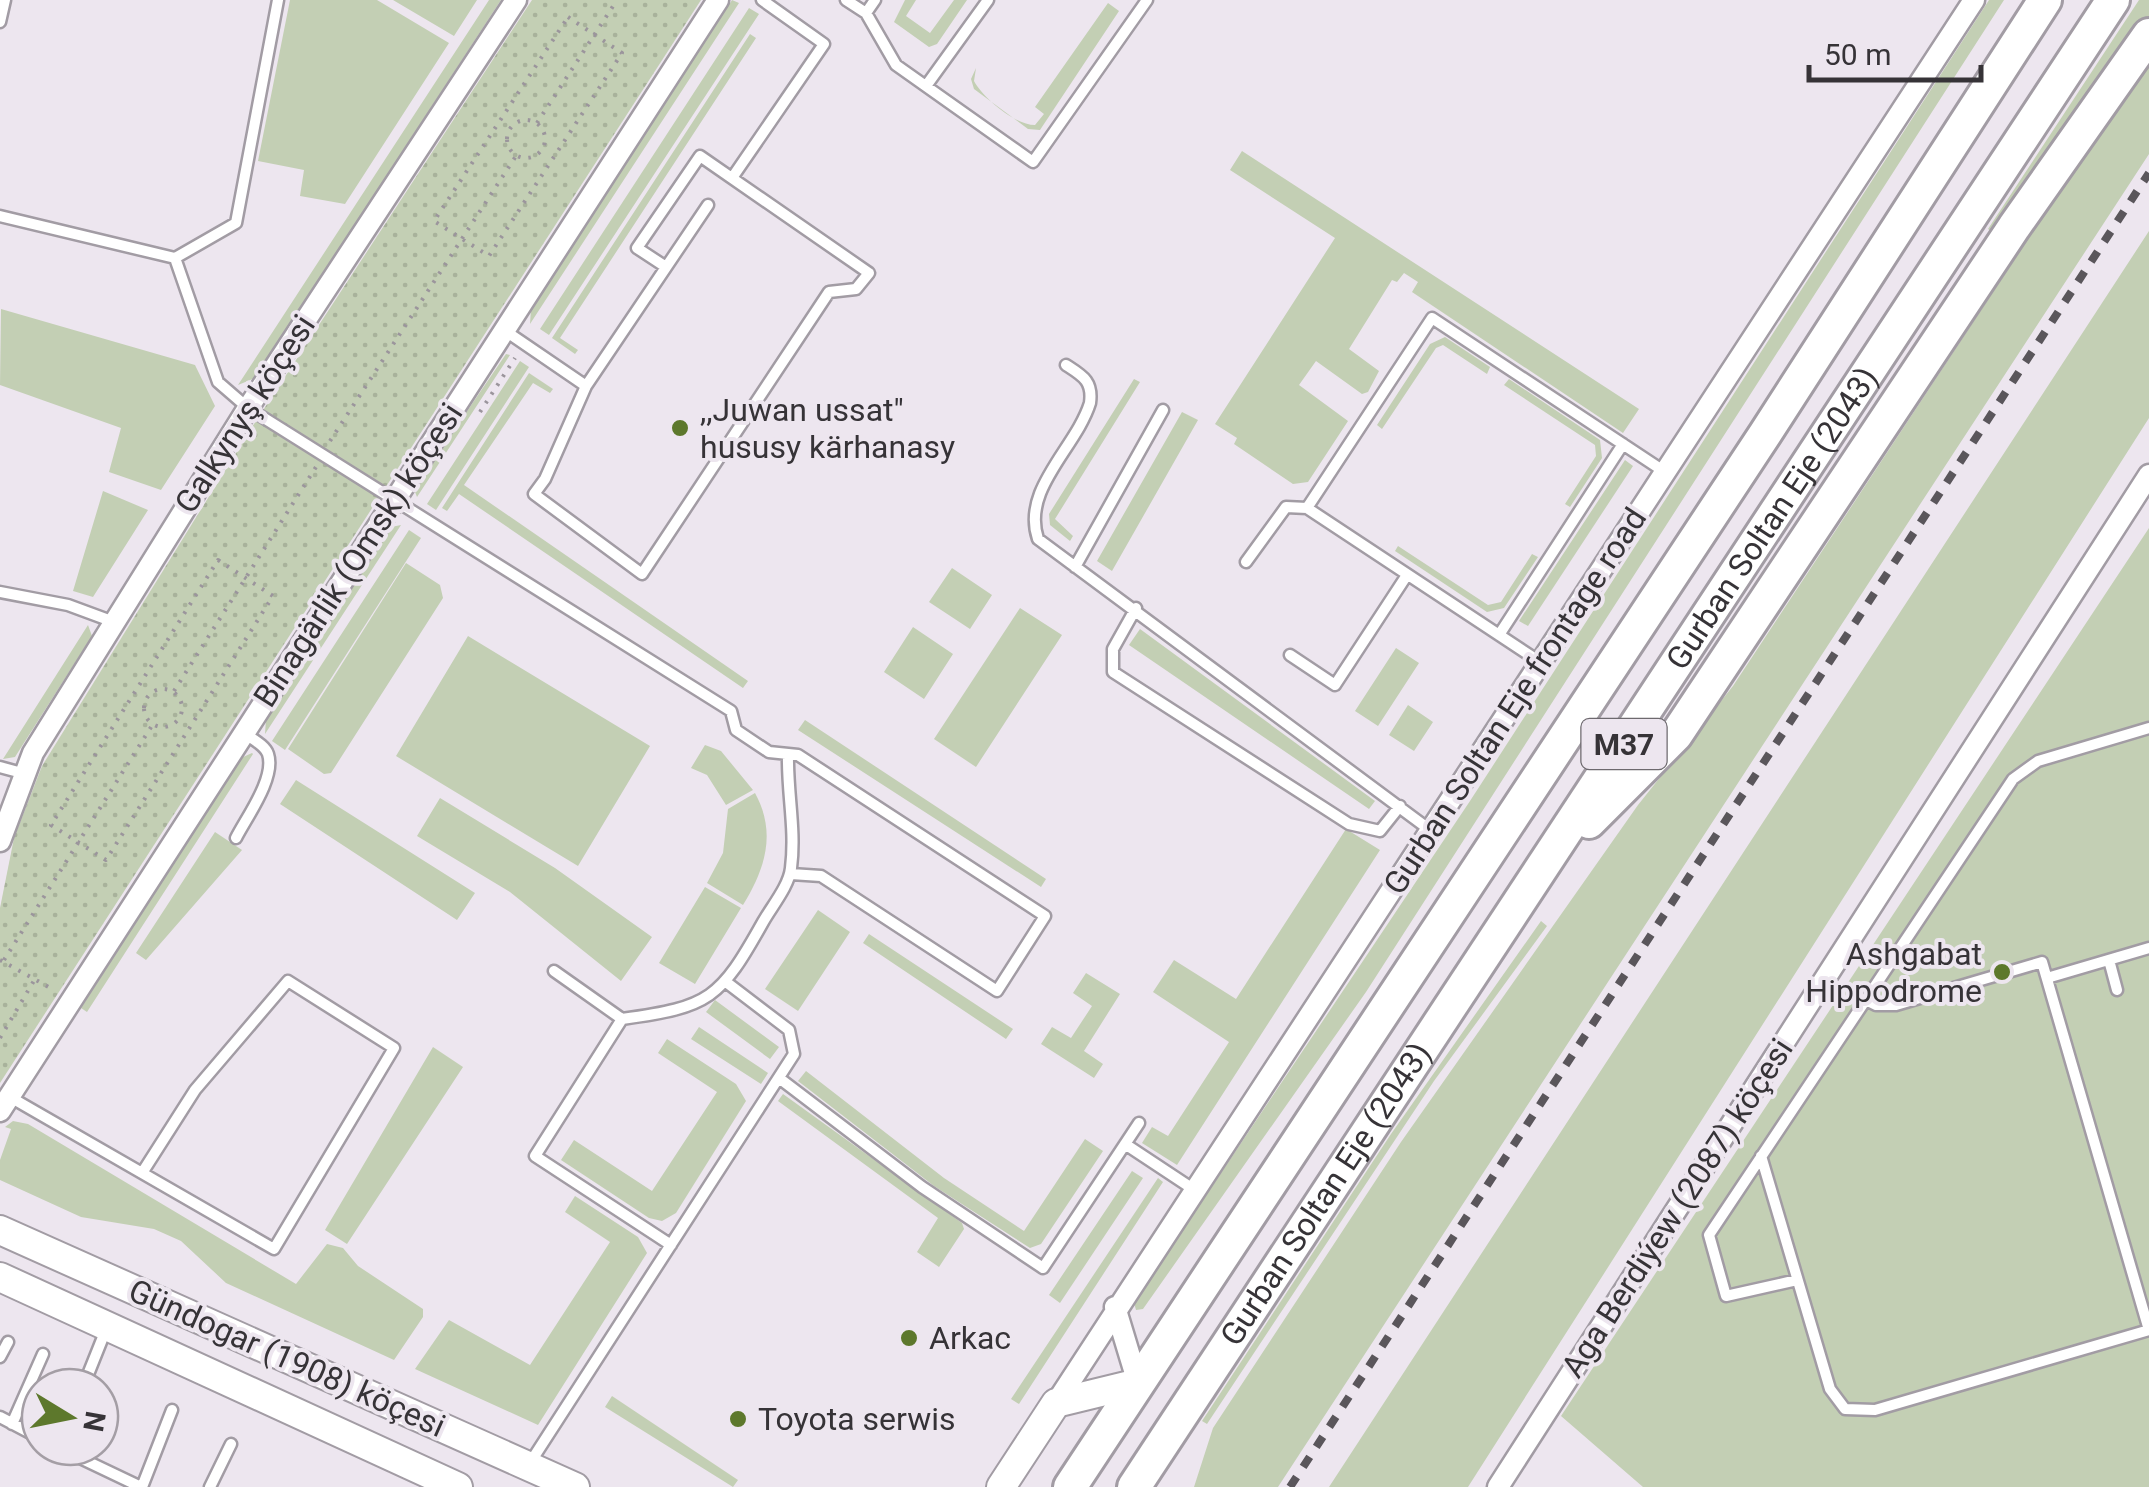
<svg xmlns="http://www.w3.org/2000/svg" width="2149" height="1487" font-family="Roboto,sans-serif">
<defs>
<pattern id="park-dots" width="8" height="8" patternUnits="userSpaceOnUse" patternTransform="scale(2.5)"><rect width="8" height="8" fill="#c3cfb4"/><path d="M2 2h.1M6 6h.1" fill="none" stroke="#a8b29b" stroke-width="1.8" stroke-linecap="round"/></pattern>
</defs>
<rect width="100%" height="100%" fill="#ede6ef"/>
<path fill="#c3cfb4" d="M290,0H377L449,43L345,204L300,196L304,170L258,161Z
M393,0H477L454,36Z
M489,0H501L255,378L238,385Z
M732,0L739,3L530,324L531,309Z
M905,0H916L906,16L930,33L954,0H967L937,44L929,47L894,22Z
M1989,0H2004L1366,992L1143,1309L1136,1310L1134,1303L1470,801Z
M2139,0H2149V154L1278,1487H1194L1213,1428L1401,1142L1638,805L1733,686L2020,251L1988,229Z
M1108,3L1119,11L1040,130L1028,129L974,89L971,79L976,68L974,81C983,98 1015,125 1035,125L1044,114L1035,107Z
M749,8L759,14L549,335L540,329Z
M750,34L756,38L560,338L578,350L575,354L552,338Z
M1242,151L1639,409L1623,433L1412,292L1418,282L1404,273L1397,282L1392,280L1349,349L1379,371L1368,392L1362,394L1316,361L1299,385L1348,421L1308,482L1293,484L1234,444L1237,438L1215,424L1335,238L1230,170Z
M2149,231V418L1468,1487H1329Z
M1,309L195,365L215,406L161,490L109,472L121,428L0,385Z
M1445,337L1490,367L1487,374L1443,345L1436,348L1382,429L1377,425L1430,344Z
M506,354L510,355L417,497L414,489Z
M520,361L529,367L436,510L427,504Z
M529,373L553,389L550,393L533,383L464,485L748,681L743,688L459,494L447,511L442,508Z
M1134,379L1140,382L1055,519L1073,536L1070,541L1050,525L1049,514Z
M1509,379L1600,440L1602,458L1570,507L1565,504L1596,456L1595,445L1504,385Z
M1182,412L1198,420L1112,571L1097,561Z
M1625,460L1633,466L1528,626L1519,621Z
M103,491L148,510L93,597L73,591Z
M401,525L265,734L266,719L391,527Z
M2149,528V1487H1643L1561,1416Z
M409,530L421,538L285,750L272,741Z
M1398,546L1488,605L1501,602L1532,554L1538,557L1504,608L1487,612L1395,551Z
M406,563L440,585L443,598L331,773L324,774L288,749Z
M952,568L992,595L970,629L929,602Z
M1020,608L1062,635L976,767L934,739Z
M88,625L92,636L15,757L3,759Z
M913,627L953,654L924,699L884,672Z
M1140,629L1375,801L1369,809L1129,645Z
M468,636L650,746L578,866L396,756Z
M1396,648L1419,663L1378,726L1355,711Z
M1408,705L1433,722L1414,751L1389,735Z
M805,720L1046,879L1041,887L798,730Z
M705,745L721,751L753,790L726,805L707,775L691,768Z
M252,753L253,754L87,1012L81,1008L241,758Z
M296,780L475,893L457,920L280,804Z
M755,793C777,833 765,869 743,905L707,883L723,853L728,809Z
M440,798L555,868L652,937L621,981L510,892L417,836Z
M1346,829L1380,850L1177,1165L1142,1143L1152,1127L1168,1136L1229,1042L1153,992L1174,960L1236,999Z
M215,832L242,850L146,960L136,953Z
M705,887L741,908L695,984L659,963Z
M818,910L850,932L798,1011L765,989Z
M1541,921L1547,926L1434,1081L1207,1424L1202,1421L1391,1134Z
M869,934L1013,1029L1006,1039L863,943Z
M1086,973L1120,994L1084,1051L1103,1064L1094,1078L1041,1044L1052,1027L1071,1038L1092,1006L1073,993Z
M715,1000L779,1047L770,1059L706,1012Z
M699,1027L768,1073L761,1084L691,1039Z
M667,1039L736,1084L746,1101L676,1213L662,1221L649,1218L561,1160L574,1140L652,1191L717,1092L658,1053Z
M433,1047L463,1067L347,1244L325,1230Z
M806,1071L944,1178L1024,1231L1085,1139L1103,1151L1041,1244L1030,1248L934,1186L798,1081Z
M783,1094L962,1223L964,1229L939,1267L917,1252L938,1218L778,1101Z
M13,1121L28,1124L296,1284L327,1244L343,1248L358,1266L423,1309V1317L394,1360L226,1283L181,1241L154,1229L81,1217L0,1180V1160L11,1129L5,1127Z
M1132,1171L1143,1178L1060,1303L1049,1295Z
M1158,1178L1163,1182L1019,1404L1011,1399Z
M575,1196L638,1237L647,1253L538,1425L415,1369L449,1320L530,1365L610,1242L565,1212Z
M612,1396L738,1480L733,1487L605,1407Z"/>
<path fill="url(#park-dots)" d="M532,0H701L0,1083V908L14,838L42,766L252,427Z"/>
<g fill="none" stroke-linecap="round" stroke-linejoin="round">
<defs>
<path id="service" d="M846,0L866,13
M875,0L866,13L896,65L1033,162L1147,0
M0,22L5,0
M926,86L988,0
M732,178L824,44L762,0
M0,216L175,258L218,382L248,408L731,711L736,730L769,752L798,755L1045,916L997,991L821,876L791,874
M175,258L236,223L278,0
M504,330L586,386L708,205
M1066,365C1083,376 1093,381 1090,403C1076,448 1021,489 1038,539L1430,830
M586,386L545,479L534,494L642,574L829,292L856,289L869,273L700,156L637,248L666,267
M1307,508L1432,318L1665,472
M1246,562L1286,507L1307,508L1540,662
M1075,567L1163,410
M0,592L68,605L114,622
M1136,608L1113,649V672L1349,824L1380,831L1400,806
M1499,635L1623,444
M1290,655L1335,685L1407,575
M0,767L22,773
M236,838C246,818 276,778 268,754C265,745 252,739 244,733
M2109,960L2117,990
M554,971L622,1019
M2047,978L2149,948
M779,1078L922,1187L1043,1268L1139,1123
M10,1097L274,1249L394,1048L288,981L195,1090L142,1173
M1125,1144L1193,1189
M1761,1156L1830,1389L1845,1409L1875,1410L2149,1330L2042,962L1896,1005H1876L1866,1000
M671,1245L535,1156L622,1019C710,1007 720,999 763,922C772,906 789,886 791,868C796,829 787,793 788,754
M1797,1280L1726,1296L1709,1235L2013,779L2038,761L2149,728
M0,1357L8,1342
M83,1387L107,1327
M0,1417L40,1438
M12,1424L43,1354
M57,1447L141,1487
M528,1466L794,1054L789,1030L726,982
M142,1487L172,1410
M210,1487L231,1444"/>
<path id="minor" d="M0,841L33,753L248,408L516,0
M0,1111L718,0
M1115,1307L1138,1383
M1056,1403L1974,0
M1498,1487L2149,475"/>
<path id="secondary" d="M0,1230L575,1487
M0,1277L458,1487
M1001,1487L1056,1403L1138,1383"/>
<g id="trunk">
<path d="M1589,822L1676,735L2014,227L2149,35"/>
<path d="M1070,1487L1765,434L2045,0"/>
<path id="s1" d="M1134,1487C1457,989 1789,497 2113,0"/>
</g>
</defs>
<use href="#service" stroke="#a29ca4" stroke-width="15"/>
<use href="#minor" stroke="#a29ca4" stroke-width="25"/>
<use href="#secondary" stroke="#a29ca4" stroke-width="32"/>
<use href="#trunk" stroke="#a29ca4" stroke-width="38"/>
<path stroke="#9b959c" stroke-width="4" stroke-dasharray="2.5 8" stroke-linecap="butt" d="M568,17L622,53L489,256L434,221Z
M507 139a19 19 0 1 1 38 0a19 19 0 1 1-38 0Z
M537,123L617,0
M480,412L515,358
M330,441L516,156
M218,560L273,596L106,860L51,825Z
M144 708a19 19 0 1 1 38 0a19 19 0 1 1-38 0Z
M174,691L316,467
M0,960L54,990
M4,960L153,724
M0,1038L35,979"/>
<use href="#service" stroke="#fff" stroke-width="10"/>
<use href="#minor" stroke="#fff" stroke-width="20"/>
<use href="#secondary" stroke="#fff" stroke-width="28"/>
<use href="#trunk" stroke="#fff" stroke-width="32"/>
<path stroke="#5a565b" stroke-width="8" stroke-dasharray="12 12" stroke-linecap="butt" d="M1290,1487L2149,173"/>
</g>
<g fill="#5d782c" stroke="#ede6ef" stroke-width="4">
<circle cx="680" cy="428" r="10"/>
<circle cx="2002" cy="972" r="10"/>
<circle cx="909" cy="1338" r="10"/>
<circle cx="738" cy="1419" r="10"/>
</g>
<g text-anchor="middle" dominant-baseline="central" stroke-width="8" stroke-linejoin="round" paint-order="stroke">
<rect fill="#ede6ef" stroke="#6d696e" stroke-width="2.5" x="1581.5" y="719" width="85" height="50" rx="8"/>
<g font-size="30" font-weight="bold" fill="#363337">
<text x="1624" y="744">M37</text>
</g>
<g font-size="32" fill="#363337" stroke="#ede6ef" text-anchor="start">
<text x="700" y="410">,,Juwan ussat"<tspan x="700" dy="37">hususy kärhanasy</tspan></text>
<text x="1982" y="954" text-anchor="end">Ashgabat<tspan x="1982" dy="37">Hippodrome</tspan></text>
<text x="929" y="1338">Arkac</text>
<text x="758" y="1419">Toyota serwis</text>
</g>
<g font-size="32" fill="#363337" stroke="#ede6ef">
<text transform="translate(245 414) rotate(-57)">Galkynyş köçesi</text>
<text stroke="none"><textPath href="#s1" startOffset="1160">Gurban Soltan Eje (2043)</textPath></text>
<text transform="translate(358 555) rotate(-57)">Binagärlik (Omsk) köçesi</text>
<text transform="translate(1515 701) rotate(-57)">Gurban Soltan Eje frontage road</text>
<text stroke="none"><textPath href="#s1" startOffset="350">Gurban Soltan Eje (2043)</textPath></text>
<text transform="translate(1677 1208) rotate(-57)">Aga Berdiýew (2087) köçesi</text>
<text transform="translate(287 1358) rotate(24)">Gündogar (1908) köçesi</text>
</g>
</g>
<g transform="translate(70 1417) rotate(100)"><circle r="48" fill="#ede6ef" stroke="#a49ea5" stroke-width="2.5"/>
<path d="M0-8L18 38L0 25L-18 38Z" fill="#5d782c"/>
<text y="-15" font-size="28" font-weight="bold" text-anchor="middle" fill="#363337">N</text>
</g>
<path d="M1809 65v15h172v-15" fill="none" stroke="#363337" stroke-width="5"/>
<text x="1824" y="65" font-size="30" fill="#363337" stroke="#ede6ef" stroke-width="8" paint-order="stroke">50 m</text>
</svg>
